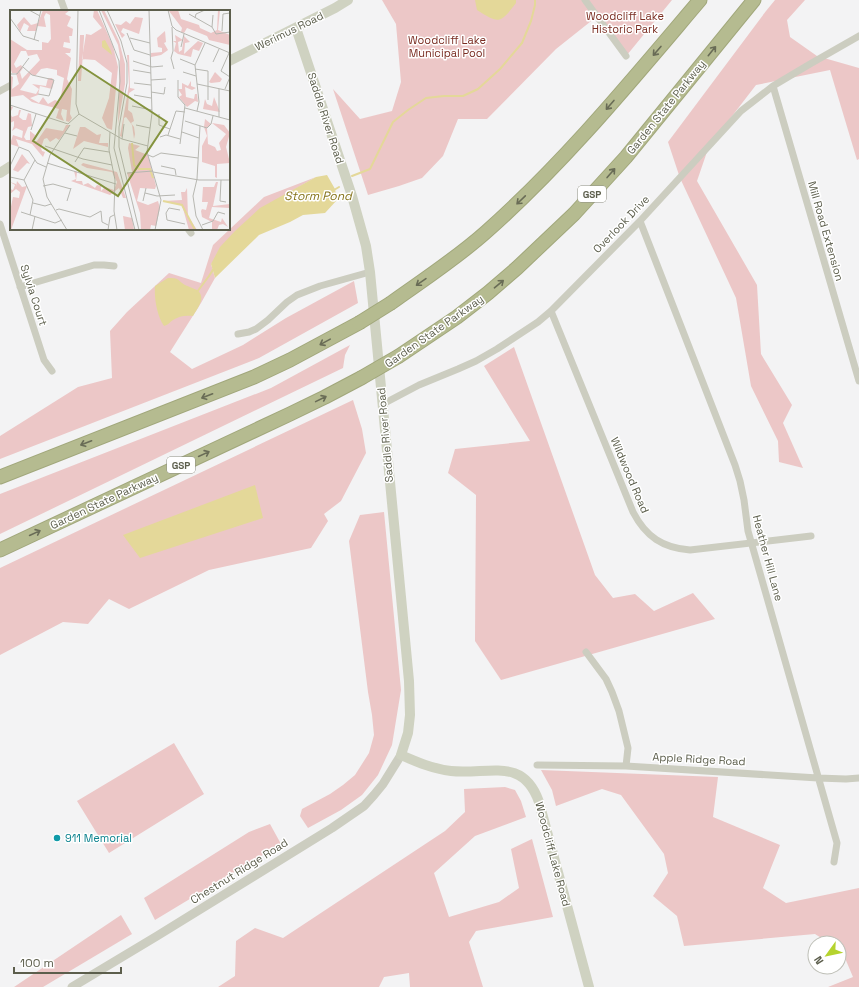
<svg xmlns="http://www.w3.org/2000/svg" width="859" height="987" font-family="'Space Grotesk',sans-serif">
<rect width="100%" height="100%" fill="#f3f3f4"/>
<path fill="#ecc7c7" d="M382,0H672L627,55L595,18L556,49L487,119H458L443,156L422,178L399,186L368,195L333,89L360,119L392,111L401,82L396,24Z
M775,0H805L787,20L790,37L817,56L859,68V159L857,160L830,70L756,85L709,146L697,181L757,285L761,354L792,405L783,423L803,468L779,462L778,441L751,386L736,298L680,178L668,142L766,11Z
M316,177L290,192L211,264L215,278L201,303L170,352L192,369L243,345L286,318L354,281L358,303L259,358L0,459V436L78,387L112,378L110,331L127,312L169,273L201,283L213,245L264,197Z
M350,345L345,355L343,368L0,534V494L271,388Z
M514,347L595,575L613,598L635,594L654,611L693,593L715,619L501,680L475,641L476,495L448,473L455,449L530,441L484,366Z
M353,400L362,429L366,453L341,501L324,514L328,521L311,548L209,570L129,609L109,599L88,624L63,622L0,655V568Z
M384,512L401,690L392,745L378,775L362,795L341,810L308,828L300,816L302,809L330,794L343,785L355,775L369,753L374,735L372,715L368,692L349,541L360,515Z
M174,743L204,794L109,853L77,801Z
M541,770L718,777L713,817L780,845L763,888L786,903L859,888V987H828L853,977L842,951L839,949V943H829L815,934L684,946L677,916L653,896L668,873L664,854L621,795L602,789L556,806L552,790Z
M505,787L515,790L521,801L526,817L475,836L434,873L449,917L499,902L519,888L511,849L532,839L553,917L476,931L469,942L483,987H410L409,973L384,977L379,987H218L235,976L236,941L255,928L283,938L445,831L465,812L464,789Z
M270,824L281,844L155,920L144,898L249,832Z
M121,915L132,934L43,987H14Z"/>
<path fill="#e4d899" d="M475,0H516V3C500,24 499,24 477,10Z
M327,175L335,189L337,200L325,213L303,215L290,222L259,235L215,278L211,264L220,247L235,231L260,208L316,177Z
M168,278C180,278 176,279 185,285C189,287 193,288 197,290C207,297 197,309 193,316C185,315 179,316 173,320C169,323 168,325 164,326C157,316 154,298 155,286Z
M255,485L263,518L140,558L123,535Z"/>
<g fill="none" stroke-linecap="round" stroke-linejoin="round">
<path stroke="#e4d899" stroke-width="2" d="M352,176L370,169L393,122L408,110L426,98L444,96H463L478,89L500,69L522,43L531,21L535,5V0
M334,190L339,187
M197,292L209,276L214,268"/>
<defs>
<path id="motorway" d="M391,303C423,280 457,258 486,232C565,162 632,80 700,0
M399,356L457,317L488,293L517,268L574,214L626,157L754,0
M0,477L254,377L290,360L359,323
M0,550L290,414L325,397L361,378"/>
</defs>
<use href="#motorway" stroke="#a1a77b" stroke-width="15"/>
<path stroke="#cccdc0" stroke-width="7" d="M61,0L65,11
M585,0L626,56
M773,86L859,381
M0,91L11,85
M640,221L735,465L740,481L744,500L748,531L837,843L834,862
M0,224L44,360L52,371
M188,229L191,233
M20,287L94,265H104L114,266
M551,311L633,512C646,537 663,548 690,550L811,536
M238,334L249,332L256,329L268,320L287,302L297,295L320,286L370,272
M383,404L419,385L458,369L476,361L497,349L538,322L551,311L640,221L741,111L773,86L810,64L859,36
M586,652L606,679L612,692L619,711L628,748L626,766
M537,765L626,766L818,778L846,779L859,778"/>
<path stroke="#cccdc0" stroke-width="9" d="M72,987L157,936L332,828L364,806L374,795L383,784L401,755"/>
<path stroke="#cfd2c1" stroke-width="10" d="M296,28L352,196L366,246L370,272L409,681L410,715L408,733L401,755C417,762 433,769 451,771C488,775 523,756 539,802L589,987
M229,61L335,8L348,0
M0,173L11,166"/>
<use href="#motorway" stroke="#b5bb90" stroke-width="13"/>
<defs>
<path id="motorway-bridge" d="M359,323L391,303
M361,378L399,356"/>
</defs>
<use href="#motorway-bridge" stroke="#a1a77b" stroke-width="15" stroke-linecap="butt"/>
<use href="#motorway-bridge" stroke="#b5bb90" stroke-width="13"/>
</g>
<defs><path id="oneway-shaft" d="M-6 0H5M1.5-3L5.5 0L1.5 3" fill="none" stroke-width="1.6" stroke-linecap="round" stroke-linejoin="round"/></defs>
<g stroke="#696c56">
<use href="#oneway-shaft" transform="translate(657 51) rotate(131)"/>
<use href="#oneway-shaft" transform="translate(712 51) rotate(-51)"/>
<use href="#oneway-shaft" transform="translate(610 105) rotate(131)"/>
<use href="#oneway-shaft" transform="translate(611 173) rotate(-49)"/>
<use href="#oneway-shaft" transform="translate(521 200) rotate(136)"/>
<use href="#oneway-shaft" transform="translate(421 282) rotate(145)"/>
<use href="#oneway-shaft" transform="translate(499 284) rotate(-40)"/>
<use href="#oneway-shaft" transform="translate(325 342) rotate(151)"/>
<use href="#oneway-shaft" transform="translate(207 396) rotate(159)"/>
<use href="#oneway-shaft" transform="translate(321 399) rotate(-26)"/>
<use href="#oneway-shaft" transform="translate(86 443) rotate(159)"/>
<use href="#oneway-shaft" transform="translate(204 454) rotate(-25)"/>
<use href="#oneway-shaft" transform="translate(35 533) rotate(-25)"/>
</g>
<circle fill="#0f9aa8" stroke="#fff" stroke-width="1.5" cx="57" cy="838" r="4"/>
<g text-anchor="middle" dominant-baseline="central" stroke-width="3" stroke-linejoin="round" paint-order="stroke">
<g fill="#fff" stroke="#8d8e82" stroke-width="1">
<rect x="578" y="186" width="28" height="16" rx="3"/>
<rect x="167" y="457" width="28" height="16" rx="3"/>
</g>
<g font-size="10" font-weight="bold" fill="#5c5e4c">
<text x="592" y="194">GSP</text>
<text x="181" y="465">GSP</text>
</g>
<g font-size="11" fill="#7a2d22" stroke="#fff">
<text x="625" y="16">Woodcliff Lake<tspan x="625" dy="13">Historic Park</tspan></text>
<text x="447" y="40">Woodcliff Lake<tspan x="447" dy="13">Municipal Pool</tspan></text>
</g>
<g font-size="11" fill="#5c5e4c" stroke="#fff">
<text transform="translate(289 31) rotate(-26)">Werimus Road</text>
<text transform="translate(666 107) rotate(-51)">Garden State Parkway</text>
<text transform="translate(326 118) rotate(72)">Saddle River Road</text>
<text transform="translate(621 224) rotate(-46)">Overlook Drive</text>
<text transform="translate(826 231) rotate(74)">Mill Road Extension</text>
<text transform="translate(34 295) rotate(72)">Sylvia Court</text>
<text transform="translate(434 331) rotate(-35)">Garden State Parkway</text>
<text transform="translate(385 435) rotate(-95)">Saddle River Road</text>
<text transform="translate(630 475) rotate(67)">Wildwood Road</text>
<text transform="translate(104 501) rotate(-25)">Garden State Parkway</text>
<text transform="translate(768 558) rotate(75)">Heather Hill Lane</text>
<text transform="translate(699 759) rotate(3)">Apple Ridge Road</text>
<text transform="translate(553 854) rotate(75)">Woodcliff Lake Road</text>
<text transform="translate(239 871) rotate(-32)">Chestnut Ridge Road</text>
</g>
<g font-size="11" fill="#0d838f" stroke="#fff" text-anchor="start">
<text x="65" y="838">911 Memorial</text>
</g>
<g font-size="12" font-style="italic" fill="#85731a" stroke="#fff">
<text x="318" y="196">Storm Pond</text>
</g>
</g>
<g transform="translate(10 10)">
<rect width="220" height="220" fill="#f3f3f4"/>
<path d="M33,0H60L55,4L61,7L57,16L63,19L62,26H59L60,33L54,32L53,37L61,39L60,43H55L61,48L57,69L62,79L60,104L62,108L59,112L56,111L57,100L52,99L51,104L54,111L46,108L49,99L22,92L13,85L0,87L1,66L3,67L2,79L9,74L6,63H2L1,60L0,29L17,40H32V32L38,33L41,29L40,5L36,3L34,7L36,17L27,16L26,21H17L19,16L14,13L10,22L7,15L14,7L21,15L28,13ZM11,41H16L18,46L27,44L30,50L12,69L10,62L13,58L11,55L6,58L4,54ZM37,58L47,60V65L54,68L50,92L45,90L38,94L33,87L29,93L20,88L28,85L30,76L42,79L44,71L42,68H38L36,76L22,74L29,79L26,84L10,80L21,64L25,66L31,59ZM84,0H87L103,36L108,57L102,120L97,118L92,108L99,88L102,63L85,50L72,49L76,24L81,25L92,18L83,7ZM91,0H94L109,31L115,54V74L108,114L110,47L108,35ZM168,0L171,9L189,15L190,18L201,23L207,20L208,0H210L208,20L220,25V35L199,30L197,26L177,18L174,23L171,22L172,18L159,1ZM125,7L133,8L129,24L113,18L111,22L115,25L112,28L105,14L111,15L116,11L120,14ZM155,21L156,32L154,33L158,40L151,45L141,47V43L152,42V38L148,37L147,28ZM70,25H74V28L71,71H68ZM165,25L173,30L168,32L169,42L172,40L174,26L180,32L175,33L174,44L188,31L193,33L189,41L183,39L181,47L168,44L164,41L166,33L163,31H166ZM117,45H119L120,78L125,79L119,83L118,100L122,103L124,111L121,113L124,117L125,124L124,129L122,115L116,107L114,108L112,127L110,126L119,75ZM205,62L212,69L210,72L201,73L199,72ZM181,71V76L186,78L182,80L175,77L176,87L184,89L185,84H187L188,92L185,91L177,97L169,87L172,85L168,79H172V73L178,76ZM204,87L210,102L193,99L195,89L197,94L202,96ZM0,96L3,97L0,103L2,107L8,105L9,100H11L9,107L13,110H16L18,103L21,104L22,116L18,117L14,127L16,130H20V121L25,125L24,131H27L36,118L53,121L56,115H60L49,130L46,128L40,132L37,128L34,129L31,138L32,141L35,142L33,147L22,134L6,129L9,137L0,134L3,125L12,128L13,121L6,118L2,121L4,116V111L0,113ZM195,109L201,114L197,118L198,134L205,137L207,141L211,140L209,133L216,124L202,113L214,115L220,123L216,137L220,153L207,154V168L205,167V156L192,152V136L197,126L194,117ZM70,117H75L87,125L91,124L89,133H98V137L74,131L63,139ZM119,133L130,136L125,140L138,145L146,176L145,179L130,178L127,191L138,195L148,191L150,198L146,216L141,215L140,220H131L130,203L117,163L122,162L118,138ZM12,144L20,154L17,153L8,162L3,160ZM73,153L107,162L116,188H113L109,178L100,185L61,171L66,169L64,161L67,162L66,171H72L73,175L78,173L85,178L87,175L91,176V181L95,177L104,180L107,172L102,162L77,158L71,155ZM7,171L12,177L17,176L1,220L0,201L3,187L9,188L10,182L6,179L0,184V179L3,180L5,175L0,172L6,174V176ZM206,172H208L203,196L220,194V198L202,197L199,208L211,212L212,208L218,217L213,214L209,215L207,220H198L202,219V212L192,207L191,201L192,199L196,200L198,192H192L193,177H204ZM177,178L178,206L187,220H179L172,195L153,191L172,190L171,182H175ZM113,206L122,208L124,220H115Z" fill="#ecc7c7" fill-rule="evenodd"/>
<path d="M95,30L101,41L102,45L92,37V31Z" fill="#e4d899"/>
<path fill="none" stroke="#e4d899" stroke-width="2" d="M122,133L124,155L129,159H140L143,168M153,191L172,195L185,220"/>
<path fill="none" stroke="#b7b7b1" stroke-width="1" d="M19,0L30,6M68,0L66,94L69,104M89,0L109,51L110,71L104,138L125,220M97,0L111,31L117,53V73L109,117V137L129,220M139,0L142,103L137,142L151,190L145,220M158,0L162,16L166,20L220,43M179,4L202,17L206,24L220,22M0,8L13,26L29,31M185,8L186,4L195,0M162,17L163,41L161,48L164,59M202,17L203,5M212,21L213,4L220,3M117,23L124,40L140,45M120,28L140,33M24,30L31,0M171,37L174,24M219,43L211,61L220,67M170,49L185,55M123,51L142,57L153,56M203,52L209,39M13,57L22,65L44,70L39,86L28,84M185,59L198,61V90M123,60L141,63M173,62L186,66M0,64H7L19,48M141,70L156,69M168,70V87L175,95L170,134M124,73L141,75M187,74L220,81M215,79L220,67M141,82L154,84L155,77M124,85L141,88M0,95L58,114L69,104L112,129L138,136M122,96L142,100M175,98L220,110M187,101L189,92L185,55L195,33M149,104V115L160,119M209,107V79M175,111L197,118L201,114L203,106M126,115L140,118M190,116L187,169L183,186L186,206L193,220M21,120L26,104M100,122L99,140L105,170L104,201L107,220M172,122L189,128M55,123L67,126M158,125L166,101L175,102M150,127L156,125L170,129M112,129L114,114M35,136L73,149L102,155M138,145L143,147L151,143L188,148M65,152L74,138L99,142M37,153L106,174M0,156L9,137L19,141L27,153L36,157M151,156L165,159L166,165M143,162L189,170H220M117,163L143,161M0,167L14,170M211,170L210,191L216,192M33,176L43,174L61,179M135,183L147,186L165,185M57,191L61,178M133,191L136,178M23,193L35,196L41,194M46,200L49,199L80,207L91,201L92,212L98,215M11,202L45,213L52,210M156,203L157,210L175,214M156,203L159,198L170,200M20,205L23,190L14,170L25,150M192,215L203,211L208,202L215,204M22,220L25,206M57,220L37,187L33,169L40,145L60,115M98,220L100,207L104,205"/>
<path fill="#84933e" fill-opacity="0.15" stroke="#84933e" stroke-width="2" d="M71,56L157,112L108,186L23,131Z"/>
<rect width="220" height="220" fill="none" stroke="#5c5e4c" stroke-width="2"/>
</g>
<g transform="translate(827 955) rotate(237)"><circle r="19" fill="#ffffff" stroke="#bebfb7"/>
<path d="M0-3L7 15L0 10L-7 15Z" fill="#b5d32e"/>
<text y="-6" font-size="11" font-weight="bold" text-anchor="middle" fill="#5c5e4c">N</text>
</g>
<path d="M14 967v6h107v-6" fill="none" stroke="#5c5e4c" stroke-width="2"/>
<text x="20" y="967" font-size="12" fill="#5c5e4c" stroke="#ffffff" stroke-width="3" paint-order="stroke">100 m</text>
</svg>
